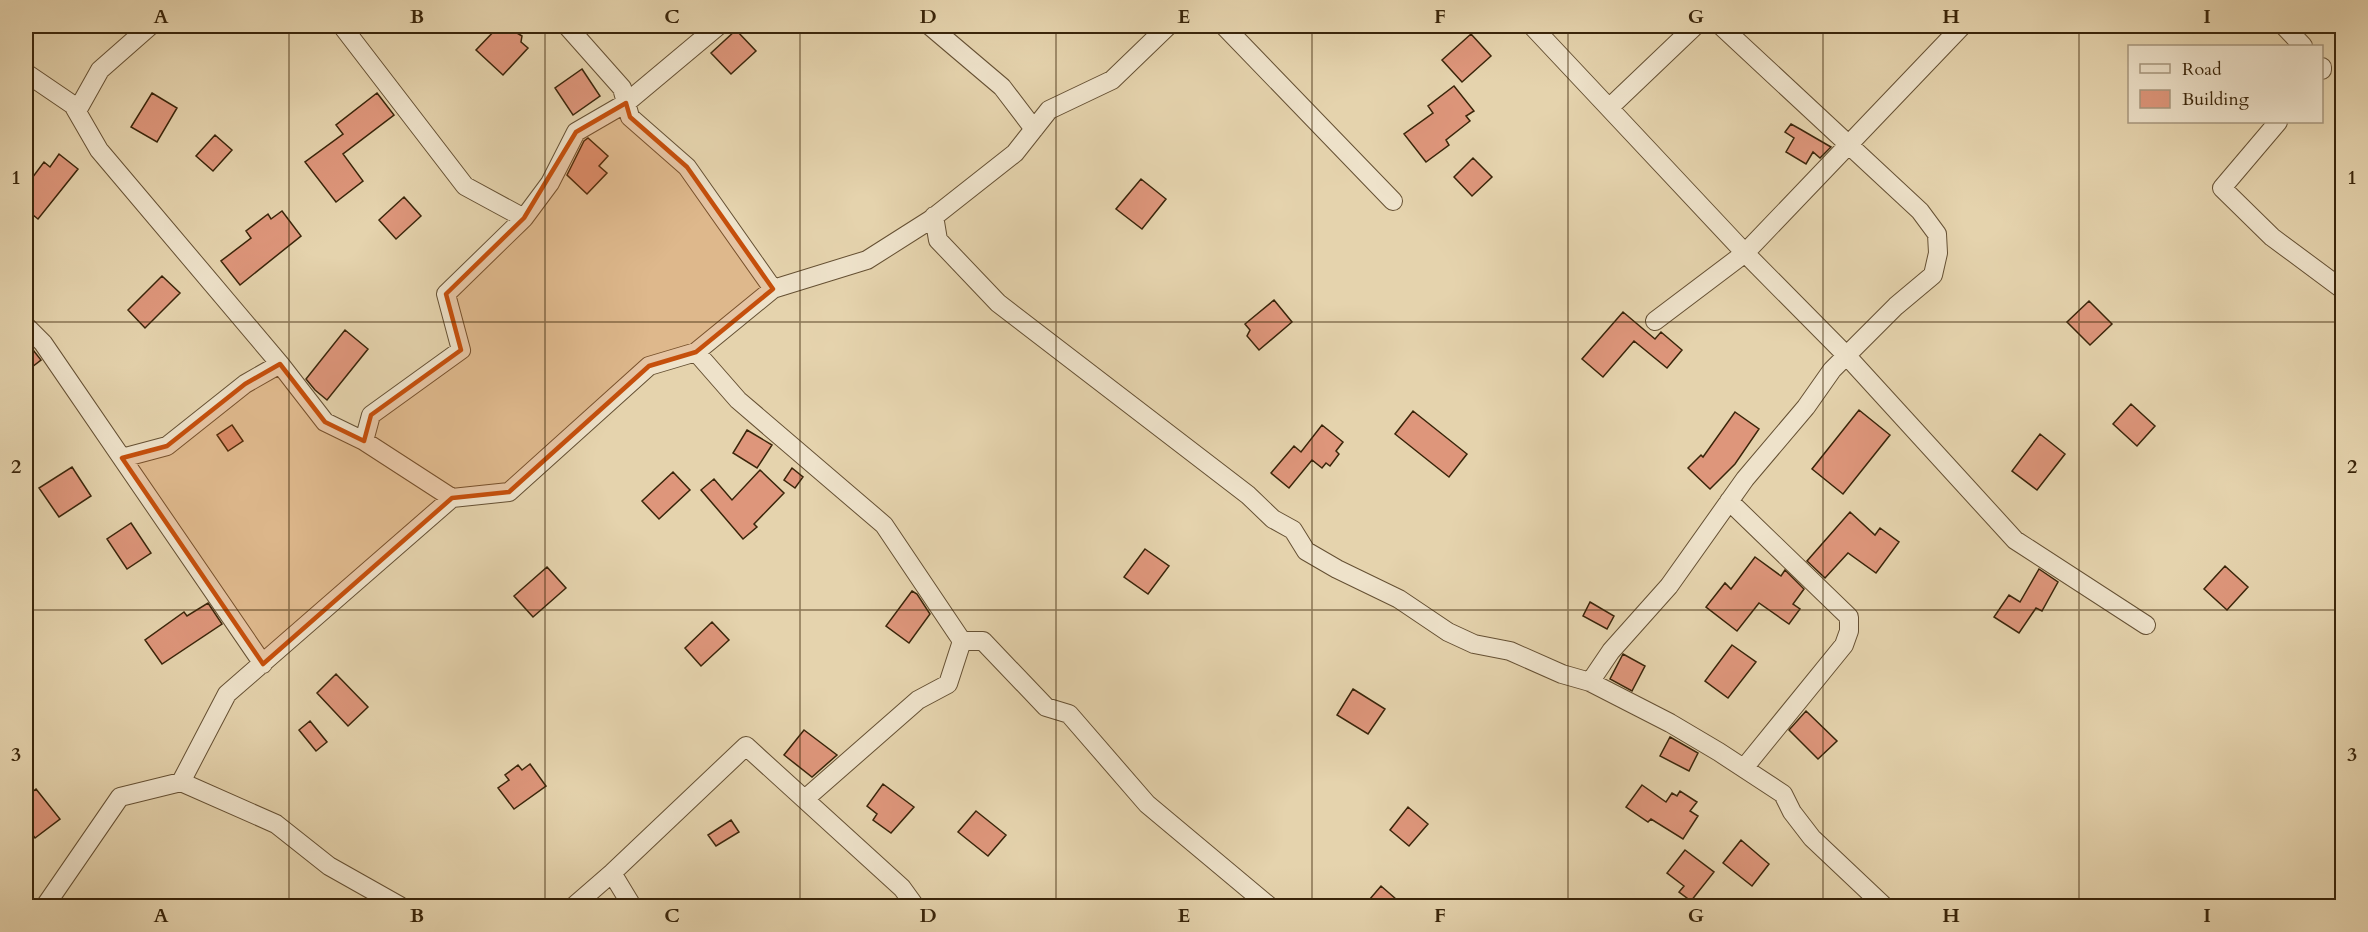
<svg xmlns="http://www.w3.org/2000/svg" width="2368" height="932" font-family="Cardo,serif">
<rect width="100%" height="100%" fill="#e5d3ad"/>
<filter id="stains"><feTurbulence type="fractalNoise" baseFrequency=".00333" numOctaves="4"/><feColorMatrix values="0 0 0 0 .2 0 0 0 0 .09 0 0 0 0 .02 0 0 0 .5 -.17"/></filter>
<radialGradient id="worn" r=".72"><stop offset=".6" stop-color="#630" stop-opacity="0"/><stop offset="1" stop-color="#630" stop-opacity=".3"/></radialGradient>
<path fill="#de967b" stroke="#3a250a" stroke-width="1.5" d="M499,26H503L509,31L512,30L522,36L521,42L528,48L503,75L476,50Z
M736,30L756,51L731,74L711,53Z
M1471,34L1491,56L1462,82L1442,60Z
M582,69L600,96L573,115L555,88Z
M1454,86L1474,111L1466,116L1470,121L1446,140L1449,145L1426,162L1404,134L1433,113L1428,106Z
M152,93L177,108L157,142L131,127Z
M377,93L394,115L343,154L363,181L336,202L305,162L343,134L336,125Z
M1791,124L1800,129L1831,147L1820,158L1813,152L1806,164L1786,152L1794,138L1785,132Z
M215,135L232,150L213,171L196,156Z
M588,138L608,156L599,166L607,173L587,194L567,175L584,141Z
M59,154L78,169L38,219L33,215L26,225V186L44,162L50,167Z
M1473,158L1492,177L1472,196L1454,177Z
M1141,179L1166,199L1142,229L1116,209Z
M404,197L421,216L396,239L379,220Z
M282,211L301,236L240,285L221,261L251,238L246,231L268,214L271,219Z
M162,276L180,293L145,328L128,310Z
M1274,300L1292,322L1259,350L1247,336L1250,330L1245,324Z
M2089,301L2112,324L2090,345L2067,322Z
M1623,312L1655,339L1661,332L1682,350L1667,368L1634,341L1603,377L1582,359Z
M345,330L368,349L327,400L315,390L306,379Z
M26,341L41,360L32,367L26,359Z
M2131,404L2155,426L2137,446L2113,424Z
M1859,410L1890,435L1843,494L1812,469Z
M1413,411L1467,454L1449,477L1395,434Z
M1735,412L1759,429L1735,464L1710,489L1688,468L1701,455L1703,457Z
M232,425L243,441L228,451L217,435Z
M1322,425L1343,442L1336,451L1339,454L1330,466L1326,463L1322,468L1312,460L1289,488L1271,473L1294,446L1301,452Z
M747,430L772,445L757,468L733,453Z
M2040,434L2065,454L2037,490L2012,471Z
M72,467L91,496L59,517L39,488Z
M792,468L803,477L795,488L784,480Z
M760,470L784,493L754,524L757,527L743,539L701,490L714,479L732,500Z
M673,472L690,490L659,519L642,501Z
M1850,512L1875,535L1880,528L1899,542L1876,573L1848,553L1825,578L1807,561Z
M131,523L151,553L127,569L107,539Z
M1145,549L1169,566L1148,594L1124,577Z
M1755,557L1781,576L1785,570L1804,589L1793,604L1800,609L1789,624L1759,603L1737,631L1706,607L1725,583L1731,589Z
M2225,566L2248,587L2227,610L2204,589Z
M547,567L566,588L533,617L514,596Z
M2039,569L2058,582L2042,611L2036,608L2019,633L1994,617L2009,595L2020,602Z
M912,591L917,594L930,614L909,643L886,626Z
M1590,602L1614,616L1607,629L1583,616Z
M208,603L222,624L162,664L145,640L184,612L187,616Z
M712,622L729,640L701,666L685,648Z
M1732,645L1756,662L1728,698L1705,681Z
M1623,654L1645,666L1632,691L1610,679Z
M336,674L368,707L348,726L317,693Z
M1353,689L1385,709L1368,734L1337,715Z
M1806,711L1837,741L1818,759L1789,730Z
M310,721L327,742L316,751L299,730Z
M804,730L837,755L812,777L784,755Z
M1670,737L1698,753L1689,771L1660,756Z
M530,764L546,786L514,809L498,788L509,780L505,775L518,765L522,770Z
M883,784L914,807L891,833L873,820L877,814L867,806Z
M1642,785L1666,802L1672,793L1677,796L1680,791L1697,802L1690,811L1698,816L1683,839L1651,819L1648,822L1626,807Z
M36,789L60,819L35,838L26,826V797Z
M1408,807L1428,824L1409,846L1390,830Z
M976,811L1006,835L988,856L958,832Z
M731,820L739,832L716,846L708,835Z
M1741,840L1769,864L1752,886L1723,863Z
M1685,850L1714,872L1691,901L1679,892L1684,886L1667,873Z
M1381,886L1404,906H1364Z"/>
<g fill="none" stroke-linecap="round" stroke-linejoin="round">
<defs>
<path id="street" d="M342,26L465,186L524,218
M567,26L622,88L630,117L687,167L773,289
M930,26L1002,87L1034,129
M1224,26L1393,201
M1532,26L1609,108L1695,26
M1962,26L1745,253L1846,355L2015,540L2146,625
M2284,26L2303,46
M2322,67V70
M26,73L73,105L99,150L280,364
M1609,108L1745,253L1655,321
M77,111L100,70L150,26
M2278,122L2222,188L2272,237L2342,289
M934,216L938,240L998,303L1248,495L1273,519L1293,530L1306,551L1337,569L1399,599L1448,632L1474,644L1510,651L1562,674L1590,682L1670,723L1719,752L1783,794L1792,812L1812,838L1884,906
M26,326L43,343L263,664
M696,352L738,400L884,525L962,641H983L1046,707L1069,714L1147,804L1269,906
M364,441L371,415L461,350L446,294L524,218L550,183L576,132L626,103L718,26
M122,458L167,446L245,384L280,364L325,422L364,441L452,498
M1729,501L1849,617V631L1844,645L1744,768
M1590,682L1611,651L1669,586L1745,479L1806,407L1832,370L1896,306L1933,275L1938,253L1937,234L1920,211L1721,26
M181,782L227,694L452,498L509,492L649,366L696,352L773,289L867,260L930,220L1015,153L1049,110L1112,80L1168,26
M805,799L918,700L948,684L962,641
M612,873L632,906
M45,906L120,797L181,782L276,824L329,866L400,906
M574,906L612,873L746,746L902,888L915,906"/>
</defs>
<use href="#street" stroke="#655033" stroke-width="20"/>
<use href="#street" stroke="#eee2ca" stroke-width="18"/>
</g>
<path fill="#c54f0c" fill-opacity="0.2" stroke="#c54f0c" stroke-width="4.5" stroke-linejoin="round" d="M626,103L630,117L687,167L773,289L696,352L649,366L509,492L452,498L263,664L122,458L167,446L245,384L280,364L325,422L364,441L371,415L461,350L446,294L524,218L576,132Z"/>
<path fill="none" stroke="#3a250a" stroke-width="1.5" stroke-opacity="0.55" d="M289,26V906M545,26V906M800,26V906M1056,26V906M1312,26V906M1568,26V906M1823,26V906M2079,26V906M26,322H2342M26,610H2342"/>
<rect width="2368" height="932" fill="none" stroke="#e5d3ad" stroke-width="66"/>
<rect x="2128" y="45" width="195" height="78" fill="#eee2ca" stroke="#a6967d" stroke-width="1.5"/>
<rect x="2140" y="64" width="30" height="9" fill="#eee2ca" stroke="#a6967d" stroke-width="1.5"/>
<text x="2182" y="75" font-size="18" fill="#3a250a">Road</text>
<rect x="2140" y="90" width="30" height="18" fill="#de967b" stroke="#a6967d" stroke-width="1.5"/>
<text x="2182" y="105" font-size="18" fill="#3a250a">Building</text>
<rect x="33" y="33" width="2302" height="866" fill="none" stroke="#3a250a" stroke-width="2"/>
<g font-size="20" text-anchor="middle" font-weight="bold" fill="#3a250a">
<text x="161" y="23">A</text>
<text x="417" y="23">B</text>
<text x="672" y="23">C</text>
<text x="928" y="23">D</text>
<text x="1184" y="23">E</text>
<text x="1440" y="23">F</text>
<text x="1696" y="23">G</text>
<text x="1951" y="23">H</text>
<text x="2207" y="23">I</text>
<text x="16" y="184">1</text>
<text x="2352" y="184">1</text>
<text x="16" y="473">2</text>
<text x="2352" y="473">2</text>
<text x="16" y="761">3</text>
<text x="2352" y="761">3</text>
<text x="161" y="922">A</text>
<text x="417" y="922">B</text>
<text x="672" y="922">C</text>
<text x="928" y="922">D</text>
<text x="1184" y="922">E</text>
<text x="1440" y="922">F</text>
<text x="1696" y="922">G</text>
<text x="1951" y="922">H</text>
<text x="2207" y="922">I</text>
</g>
<rect width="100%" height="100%" filter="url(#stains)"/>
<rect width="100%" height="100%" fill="url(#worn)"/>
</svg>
